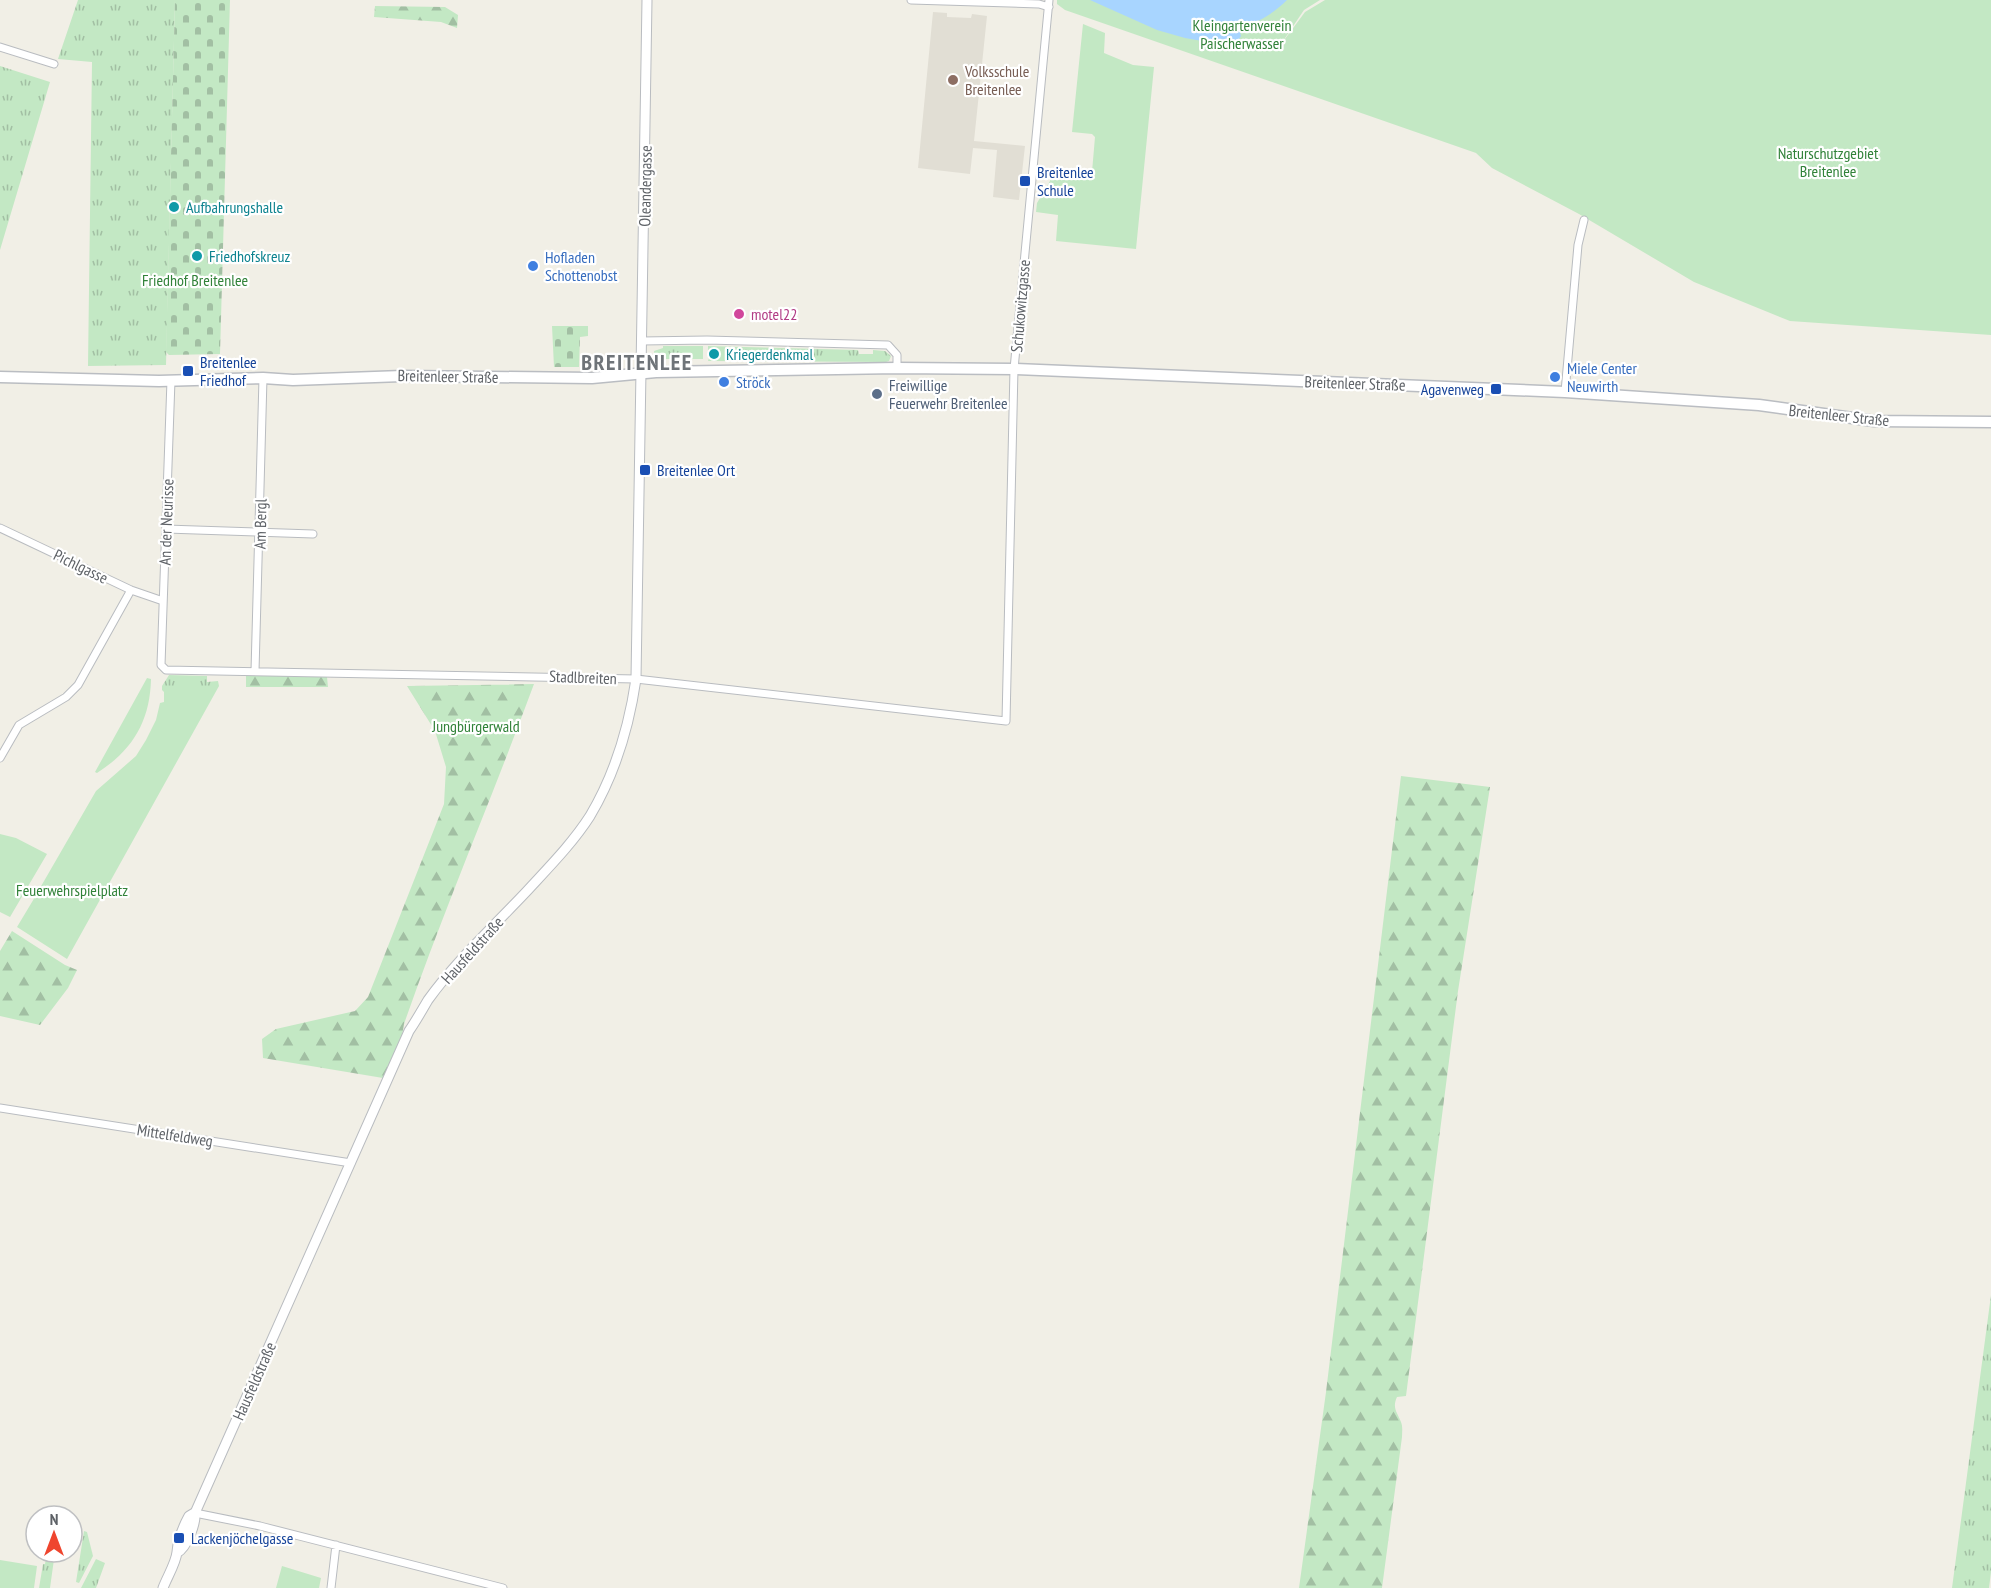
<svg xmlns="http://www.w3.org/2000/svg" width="1991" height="1588" font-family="'PT Sans Narrow',sans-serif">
<defs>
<pattern id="grass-tufts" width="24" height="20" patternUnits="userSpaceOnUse" patternTransform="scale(1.5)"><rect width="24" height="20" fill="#c3e8c4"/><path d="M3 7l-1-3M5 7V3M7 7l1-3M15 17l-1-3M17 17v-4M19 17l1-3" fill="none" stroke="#a2bfa3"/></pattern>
<pattern id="forest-firs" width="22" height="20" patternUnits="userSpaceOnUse" patternTransform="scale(1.5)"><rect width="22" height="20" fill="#c3e8c4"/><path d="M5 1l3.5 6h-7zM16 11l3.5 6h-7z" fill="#a2bfa3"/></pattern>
<pattern id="cemetery-stones" width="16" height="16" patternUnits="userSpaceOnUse" patternTransform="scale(1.5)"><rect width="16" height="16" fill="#c3e8c4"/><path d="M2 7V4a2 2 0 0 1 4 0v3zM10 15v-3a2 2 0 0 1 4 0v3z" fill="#a2bfa3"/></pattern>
</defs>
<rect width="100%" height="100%" fill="#f1efe6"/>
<path fill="#e1ded4" d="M933,12L947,13V17L971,18L972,14L987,16L974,141L1025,146L1019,200L993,197L997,150L973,148L970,174L918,168Z"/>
<path fill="url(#grass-tufts)" d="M78,0H175L166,365L88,366L92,62L58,59Z
M0,66L50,82L0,250Z
M663,346H703V359H655L654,351L663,348Z
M708,346L858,350L859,354H873V350L885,351L891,356L889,361L886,362L708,361L709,358L717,357L716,352L708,351Z
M169,675L207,676V682L218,681L219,686H162Z
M1991,1295V1572L1989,1588H1952Z
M84,1531L87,1532L93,1556L79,1583L76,1582Z
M45,1552H55L50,1588H39L43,1564H45L46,1558L44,1557Z
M96,1559L105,1563L96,1588H81Z"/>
<path fill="url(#forest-firs)" d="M375,6L445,7L458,15L457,28L441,22L374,17Z
M246,675L327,677L328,687H246Z
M534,684C492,798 444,909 404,1024L402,1036L383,1078L263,1058L262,1039L276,1029L355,1011L368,997L444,804L446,767L435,731L407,686Z
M1401,776L1490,787L1458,991L1406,1396L1397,1397C1392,1408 1397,1412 1401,1422C1403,1427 1402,1432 1402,1437L1382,1588H1299L1326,1392Z
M12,931L65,965L77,970L68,988L40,1025L0,1016V951Z"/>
<path fill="url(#cemetery-stones)" d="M175,0H230L220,354L169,355L166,352Z
M552,326H588V336L580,337L579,367H554Z"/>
<path fill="#c3e8c4" d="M1057,0H1320L1304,10L1279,47L1305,12L1325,0H1991V335L1790,321L1694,282L1579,214L1492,168L1476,153L1065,10L1057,4Z
M1083,24L1105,33L1104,53L1133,65L1154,67L1136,249L1056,241L1058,215L1036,212L1037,203L1057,169L1092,172L1095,137L1092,134L1072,132Z
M147,678L151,679C150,721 133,750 97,773L95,772Z
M162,686H219L67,959L17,927L35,897H38L41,891L40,888L96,791L136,756L146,740L156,720L160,703L164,702V692L162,690Z
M0,834L16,838L47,854L10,917L0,912Z
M0,1560L37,1566L34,1588H0Z
M282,1566L321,1578L319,1588H276Z"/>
<path fill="#a8d5ff" d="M1090,0H1287C1280,7 1271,14 1262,19C1253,24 1248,18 1239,29L1241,36L1239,39L1225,45L1185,38L1157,30Z"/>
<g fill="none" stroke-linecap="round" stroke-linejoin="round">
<defs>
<path id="minor" d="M911,0L1039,4L1049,7
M0,47L54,64
M642,341L707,340L888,345L897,355V368
M171,380L161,665L166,670L636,679L1006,721L1014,369L1049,0
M1565,392L1578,245L1584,220
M0,528L131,590L163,601
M166,529L313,534
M255,671L263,378
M0,758L19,725L66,697L78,685L131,590
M0,1108L351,1163
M195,1513L260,1526L503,1588
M331,1588L336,1545"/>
<path id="tertiary" d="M177,1553C187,1547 196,1524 195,1513L409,1031C416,1021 422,1010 428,1000C456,961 493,927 526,892C548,868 572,844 590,816C615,774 629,727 636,679L647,0
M163,1588C167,1577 176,1563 177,1552C178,1539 183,1527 189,1516L194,1513"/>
<path id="secondary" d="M0,377L159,381L263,378L293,380L402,376L592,378L656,372L897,368L1014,369L1565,392L1759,405L1874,421L1991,422"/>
</defs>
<use href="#minor" stroke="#b9bcc0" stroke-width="9"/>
<use href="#tertiary" stroke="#b9bcc0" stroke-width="11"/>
<use href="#secondary" stroke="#babdc2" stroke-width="13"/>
<use href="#minor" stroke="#fff" stroke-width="7"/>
<use href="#tertiary" stroke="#fff" stroke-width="9"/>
<use href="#secondary" stroke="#fff" stroke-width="10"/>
</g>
<circle fill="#8d6e63" stroke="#fff" stroke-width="2" cx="953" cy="80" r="6"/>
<g fill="#1a4fb4" stroke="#fff" stroke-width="2">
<rect x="1019" y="175" width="12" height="12" rx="3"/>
<rect x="182" y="365" width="12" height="12" rx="3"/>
<rect x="1490" y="383" width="12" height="12" rx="3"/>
<rect x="639" y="464" width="12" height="12" rx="3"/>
<rect x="173" y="1532" width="12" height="12" rx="3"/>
</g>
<g fill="#0f9aa8" stroke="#fff" stroke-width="2">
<circle cx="174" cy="207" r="6"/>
<circle cx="197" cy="256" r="6"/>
<circle cx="714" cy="354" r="6"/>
</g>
<g fill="#3f7fe0" stroke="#fff" stroke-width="2">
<circle cx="533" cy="266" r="6"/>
<circle cx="1555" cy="377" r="6"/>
<circle cx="724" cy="382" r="6"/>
</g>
<circle fill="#d1479c" stroke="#fff" stroke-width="2" cx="739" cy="314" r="6"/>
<circle fill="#5c6f8a" stroke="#fff" stroke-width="2" cx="877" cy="394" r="6"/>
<g text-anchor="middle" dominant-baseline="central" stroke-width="4.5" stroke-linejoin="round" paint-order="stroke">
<g font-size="16" fill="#318239" stroke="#fff">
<text x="1242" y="25">Kleingartenverein<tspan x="1242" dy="18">Paischerwasser</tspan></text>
<text x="1828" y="153">Naturschutzgebiet<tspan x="1828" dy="18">Breitenlee</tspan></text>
<text x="195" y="280">Friedhof Breitenlee</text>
<text x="476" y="726">Jungbürgerwald</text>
<text x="72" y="890">Feuerwehrspielplatz</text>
</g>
<g font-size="16" fill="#785e54" stroke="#fff" text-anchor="start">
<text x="965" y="71">Volksschule<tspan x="965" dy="18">Breitenlee</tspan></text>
</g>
<g font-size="16" fill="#164399" stroke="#fff" text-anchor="start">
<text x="1037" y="172">Breitenlee<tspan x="1037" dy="18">Schule</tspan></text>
<text x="200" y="362">Breitenlee<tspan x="200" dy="18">Friedhof</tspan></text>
<text x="1484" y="389" text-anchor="end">Agavenweg</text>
<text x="657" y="470">Breitenlee Ort</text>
<text x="191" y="1538">Lackenjöchelgasse</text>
</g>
<g font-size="16" fill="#5e6267" stroke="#fff">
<text transform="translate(645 186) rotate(-89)">Oleandergasse</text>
<text transform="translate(1020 306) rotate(-85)">Schukowitzgasse</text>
<text transform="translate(448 376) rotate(1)">Breitenleer Straße</text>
<text transform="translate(1355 383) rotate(2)">Breitenleer Straße</text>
<text transform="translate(1839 415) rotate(6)">Breitenleer Straße</text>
<text transform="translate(166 522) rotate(-88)">An der Neurisse</text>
<text transform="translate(260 524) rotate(-89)">Am Bergl</text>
<text transform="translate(81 566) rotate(26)">Pichlgasse</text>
<text transform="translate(583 677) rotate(2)">Stadlbreiten</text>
<text transform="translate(472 950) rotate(-48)">Hausfeldstraße</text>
<text transform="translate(175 1135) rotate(9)">Mittelfeldweg</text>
<text transform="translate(254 1381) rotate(-66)">Hausfeldstraße</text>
</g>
<g font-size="16" fill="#0d838f" stroke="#fff" text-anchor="start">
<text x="186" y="207">Aufbahrungshalle</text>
<text x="209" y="256">Friedhofskreuz</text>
<text x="726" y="354">Kriegerdenkmal</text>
</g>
<g font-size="16" fill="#366cbe" stroke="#fff" text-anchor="start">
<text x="545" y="257">Hofladen<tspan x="545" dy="18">Schottenobst</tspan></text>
<text x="1567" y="368">Miele Center<tspan x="1567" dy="18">Neuwirth</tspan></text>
<text x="736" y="382">Ströck</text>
</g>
<g font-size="16" fill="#b23c85" stroke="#fff" text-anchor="start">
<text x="751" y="314">motel22</text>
</g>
<g font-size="16" fill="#4e5e75" stroke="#fff" text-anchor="start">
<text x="889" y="385">Freiwillige<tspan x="889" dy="18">Feuerwehr Breitenlee</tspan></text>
</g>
<g font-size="22" font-weight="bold" letter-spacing="1.5" fill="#6f7479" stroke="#fff">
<text x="637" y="362">BREITENLEE</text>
</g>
</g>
<g transform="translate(54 1534)"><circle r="28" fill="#ffffff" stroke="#bfc0c2" stroke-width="1.5"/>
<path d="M0-4.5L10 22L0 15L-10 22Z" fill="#ef452e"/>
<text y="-9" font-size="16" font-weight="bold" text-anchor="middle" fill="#5e6267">N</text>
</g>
</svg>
